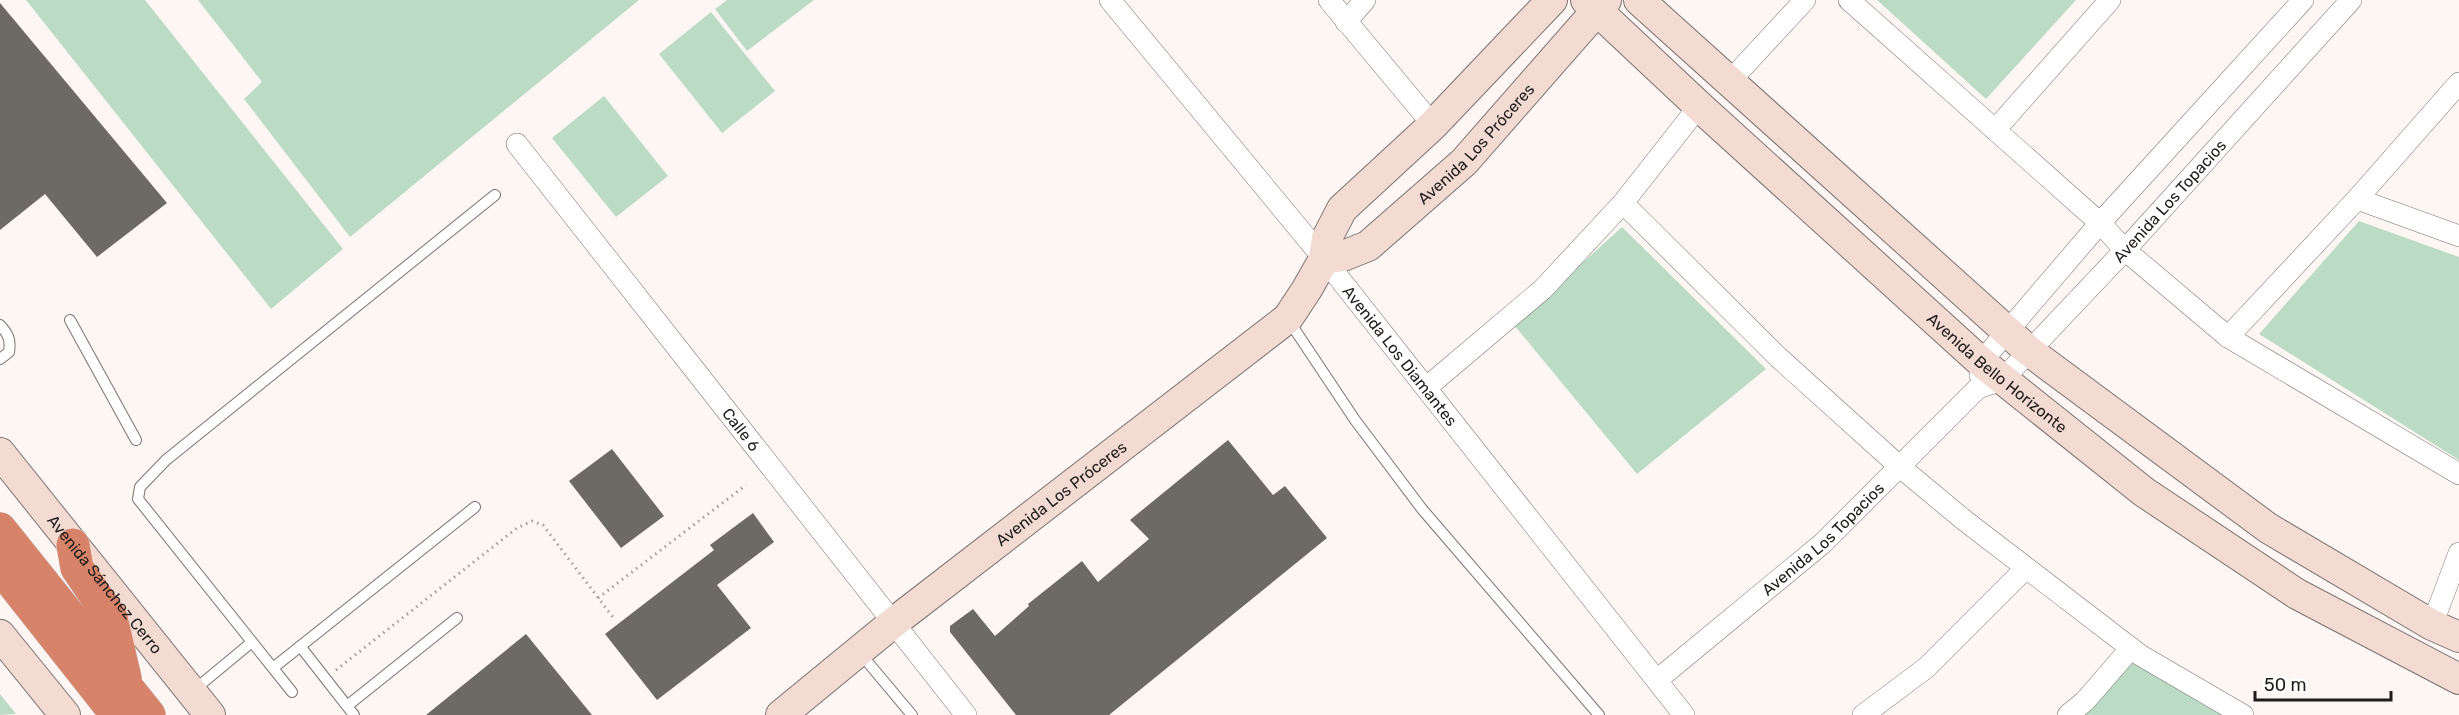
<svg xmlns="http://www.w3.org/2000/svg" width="2459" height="715" font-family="Rubik,sans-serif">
<rect width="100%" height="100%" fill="#fdf6f2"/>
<path fill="#bbdbc5" d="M26,0H145L343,249L271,309Z
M198,0H639L350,237L244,99L262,82Z
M727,0H814L747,51L715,9Z
M1877,0H2076L1986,99Z
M711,12L775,91L722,133L659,54Z
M604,96L668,176L616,217L552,138Z
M2359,221L2459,257V460L2259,334Z
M1622,227L1766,369L1637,474L1514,325Z
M2134,660L2225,715H2079Z
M0,694L16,714L0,715Z"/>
<path fill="#6d6964" d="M0,3L167,203L97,257L45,194L0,230Z
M1228,440L1273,495L1285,486L1327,538L1109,715H1016L950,632V626L973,609L995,636L1029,606L1028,604L1082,561L1098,582L1149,539L1130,520Z
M612,449L664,516L621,548L569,481Z
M753,513L774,542L717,585L751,628L657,700L605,634L714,550L710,545Z
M526,634L592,715H426Z"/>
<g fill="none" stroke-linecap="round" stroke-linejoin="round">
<defs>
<path id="lane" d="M70,320L136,440
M1289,321L1355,420L1422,509L1599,715
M0,325C8,334 11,339 9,352L0,359
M300,646L354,715
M860,653L912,715
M273,668L475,507
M194,690L252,642
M292,692L138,499L140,487L166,460L495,195
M347,706L457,618"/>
<g id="street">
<path id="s1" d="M1110,0L1324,259L1684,715"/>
<path d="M1329,0L1433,125"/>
<path d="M1849,0L2100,223L2125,250L2228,337L2459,474"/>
<path d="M1346,22L1365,0"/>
<path d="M1729,82L1805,0"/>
<path d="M1995,130L2110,0"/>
<path id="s2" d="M517,144L966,715"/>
<path d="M2357,199L2459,236"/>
<path d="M1623,203L1778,357L1899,466L1964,520L2140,655L2243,715"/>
<path d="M2228,337L2357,199L2459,83"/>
<path d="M1980,375L1981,362L2100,223L2303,0"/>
<path d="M1427,387L1543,289L1623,203L1699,106"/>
<path d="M2432,625L2459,553"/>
<path id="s3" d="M1657,680L1823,543L1978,388L2002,380L2125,250L2351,0"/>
<path d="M1863,715L1926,668L2026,568"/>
<path d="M2068,715L2085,701L2131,648"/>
</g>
<g id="secondary">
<path id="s4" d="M1586,0L1699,106L1981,362L2144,492L2297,594L2459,679"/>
<path d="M1639,0L2029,351L2268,528L2432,625L2459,637"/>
<path id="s5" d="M1324,259L1343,256L1368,246L1464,162L1606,0"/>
<path id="s6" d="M0,453L210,715"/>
<path d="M0,635L65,715"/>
<path id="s7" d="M781,715L893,623L1288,318L1307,289L1324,259L1327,238L1342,209L1433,125L1552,0"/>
</g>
<path id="highway" d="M0,529L149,715
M73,545L77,568L111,618L125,678
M0,567L117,715"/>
</defs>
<use href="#lane" stroke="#797370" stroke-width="12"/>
<use href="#street" stroke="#797370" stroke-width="22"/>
<use href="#secondary" stroke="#797370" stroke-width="32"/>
<use href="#highway" stroke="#d2d2d1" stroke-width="34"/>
<path stroke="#a19c99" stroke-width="3" stroke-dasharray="1.5 4.5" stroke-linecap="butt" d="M598,598L746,485
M336,670L517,528L532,521L543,525L615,620"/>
<use href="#lane" stroke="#fff" stroke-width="10"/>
<use href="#street" stroke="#fff" stroke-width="21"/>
<use href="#secondary" stroke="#f3dad2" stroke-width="30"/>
<use href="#highway" stroke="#d78369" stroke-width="33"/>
</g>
<g text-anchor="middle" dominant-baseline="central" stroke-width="4.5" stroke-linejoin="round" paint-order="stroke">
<g font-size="16" fill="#1f1d1b" stroke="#fff">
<text stroke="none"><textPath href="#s5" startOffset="195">Avenida Los Próceres</textPath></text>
<text stroke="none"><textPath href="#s3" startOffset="705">Avenida Los Topacios</textPath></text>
<text stroke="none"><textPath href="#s1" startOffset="459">Avenida Los Diamantes</textPath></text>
<text stroke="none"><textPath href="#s4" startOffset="555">Avenida Bello Horizonte</textPath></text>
<text stroke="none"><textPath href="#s2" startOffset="363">Calle 6</textPath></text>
<text stroke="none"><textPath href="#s7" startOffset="357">Avenida Los Próceres</textPath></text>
<text stroke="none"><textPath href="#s3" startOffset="218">Avenida Los Topacios</textPath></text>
<text stroke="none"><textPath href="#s6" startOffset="168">Avenida Sánchez Cerro</textPath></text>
</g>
</g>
<path d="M2255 691v9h136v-9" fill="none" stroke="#1f1d1b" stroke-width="3"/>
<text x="2264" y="691" font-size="18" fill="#1f1d1b" stroke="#ffffff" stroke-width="4.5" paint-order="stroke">50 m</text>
</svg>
